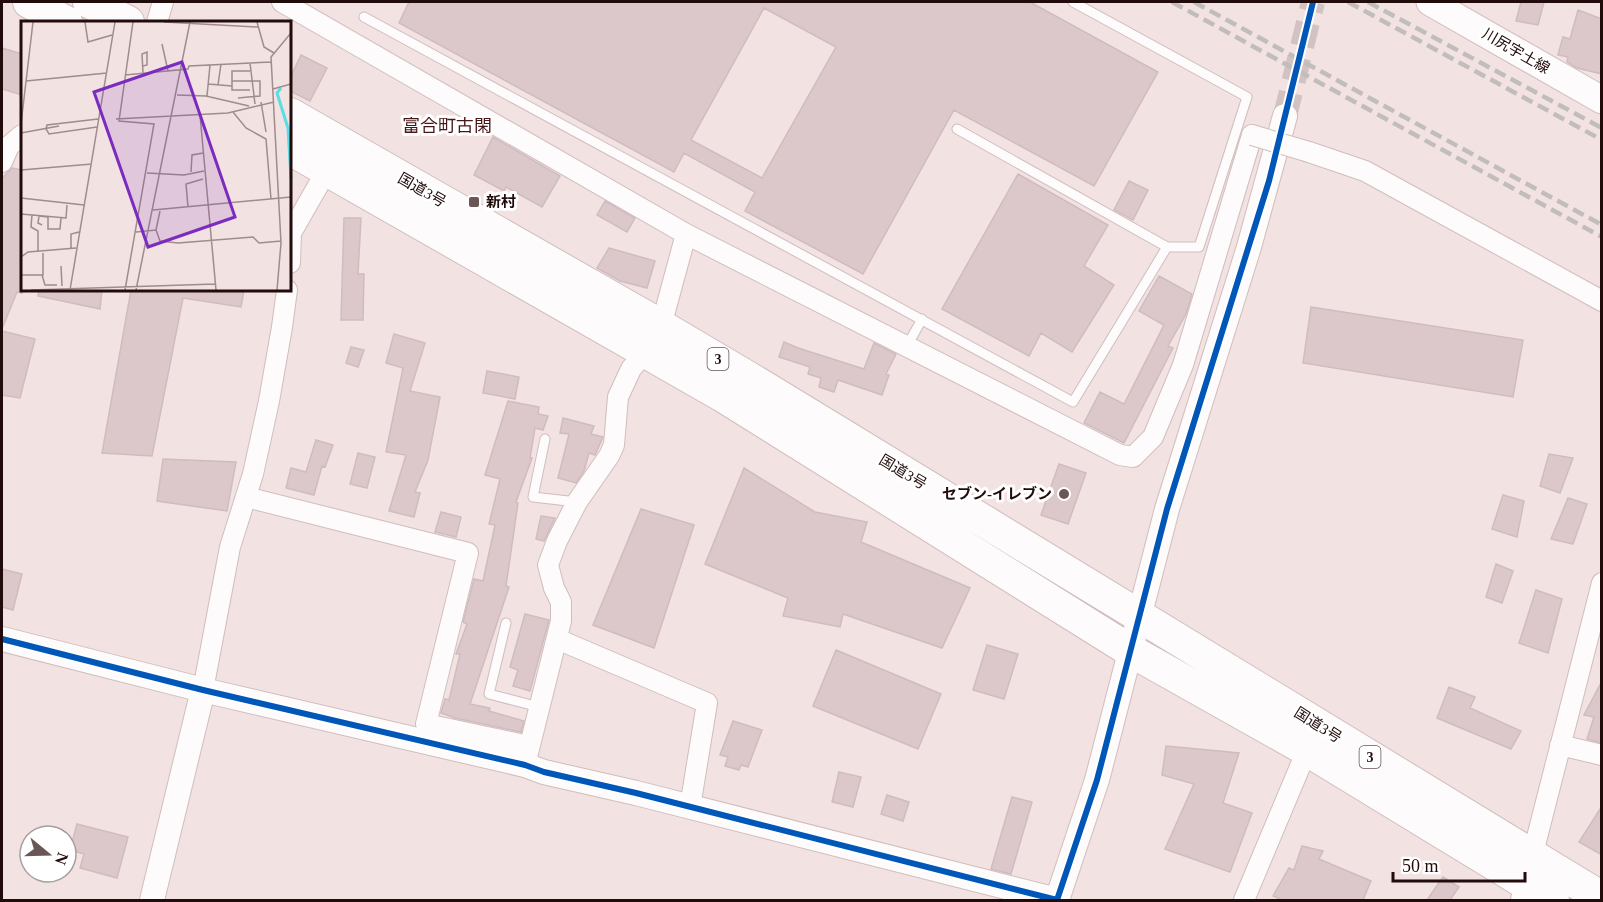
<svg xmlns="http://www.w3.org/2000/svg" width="1603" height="902" font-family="'Times New Roman','Noto Sans JP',serif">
<rect width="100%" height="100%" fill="#f2e2e2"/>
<path fill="#dcc8cb" stroke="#cfbcbf" stroke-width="1.5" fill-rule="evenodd" d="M409,2H1030L1158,72L1094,186L954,110L863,274L745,211L755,192L684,153L674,172L399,23ZM764,8L836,47L762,178L691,140Z
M1521,2H1544L1538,25L1516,21Z
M1578,10L1602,19V74L1577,68L1567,62L1568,57L1558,55L1563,37L1570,39Z
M2,48L22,54V95L2,89Z
M301,55L327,68L310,101L290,91V78Z
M493,137L560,176L542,207L506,187L504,191L474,175Z
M12,168L22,170V293L17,292L2,329V178Z
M1018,174L1108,225L1084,266L1114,285L1072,352L1041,333L1029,356L942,309Z
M1129,181L1148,190L1133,220L1114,210Z
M605,201L635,218L627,232L597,215Z
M344,218H361L358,274H364L363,320H341Z
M609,248L655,261L647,288L620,281L597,268Z
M1159,276L1192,294L1186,314L1168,346L1173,348L1124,443L1084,423L1100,392L1124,404L1164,325L1139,311Z
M39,290H102L100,309L38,296Z
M131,290H244L241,307L183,298L152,456L102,453Z
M1311,307L1523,340L1513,397L1303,363Z
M2,331L35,339L20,398L2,395Z
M394,334L425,343L410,391L440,397L428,460L415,492L420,493L414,517L389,511L406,455L386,452L403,368L386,363Z
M784,342L798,348L864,369L874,343L896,354L886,374L889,375L882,395L838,380L834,392L819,387L821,378L808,374L810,367L779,357Z
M351,347L364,350L358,367L346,363Z
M487,371L519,377L515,399L483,393Z
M508,401L539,407L538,414L548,416L543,430L535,428L530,458H532L516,502L518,503L506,586L509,587L470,704L490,708L489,711L524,721L521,732L455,718L441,713L445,699L449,700L460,654H456L467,624L463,622L474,579L483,581L495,525L489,524L500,479L485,475Z
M563,418L594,426L591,434L603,437L595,455L589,453L584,471L576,483L558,478L569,434L560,433Z
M316,440L333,445L325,467L322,466L314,495L286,488L291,468L306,472Z
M358,453L375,457L367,488L350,484Z
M1549,454L1573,458L1560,493L1540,486Z
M163,459L236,462L227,511L157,501Z
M1059,464L1086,473L1068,524L1041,515Z
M744,468L815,512L867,522L861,542L970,588L942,648L843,614L840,627L783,616L788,598L705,564Z
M1503,495L1524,501L1517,537L1492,529Z
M1568,498L1587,504L1573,544L1551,539Z
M641,509L694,525L654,648L593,625Z
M441,512L461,517L456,537L435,532Z
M541,516L555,518L544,541L536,539Z
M1496,564L1513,571L1502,603L1486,597Z
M2,569L22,574L13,610L2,607Z
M1536,590L1562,599L1548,653L1519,643Z
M525,614L549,620L530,691L513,686L518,670L510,667Z
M987,645L1018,654L1004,699L973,690Z
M836,650L941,694L918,749L813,706Z
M1602,681V743L1587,739L1594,717L1584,715Z
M1449,687L1475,697L1470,708L1521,731L1511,749L1437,718Z
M733,721L762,730L748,767L741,765L739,770L725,766L728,757L720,755Z
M1166,746L1239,753L1223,803L1252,813L1230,872L1165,849L1194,784L1162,775Z
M839,772L861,777L853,807L832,802Z
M887,795L909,802L903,821L881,814Z
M1012,797L1032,802L1011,874L991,869Z
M1602,806V855L1579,842Z
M77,824L128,837L117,878L80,868L84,854L70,850Z
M1302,846L1323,851L1319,859L1371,881L1363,900H1282L1273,896L1289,868L1294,870Z
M1443,877L1459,887L1450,900H1427Z"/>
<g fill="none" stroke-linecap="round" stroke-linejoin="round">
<path stroke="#d3c2c2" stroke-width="24" stroke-dasharray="24 12" stroke-linecap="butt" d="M1285,116L1313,2"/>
<defs>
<path id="service" d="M364,17L1073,402L1167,247H1199L1247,97L1073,2
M957,129L1167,247
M907,346L922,319
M545,439L533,497L577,502
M506,623L489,694L539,707"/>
<path id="minor" d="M282,2L686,234L1120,455L1133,457L1153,437L1183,365L1252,135
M157,22L163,2
M1309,152L1365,171L1602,301
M2,162L9,146L22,135
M290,263L291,233L327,170
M246,497L468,553L426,724L529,746
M557,639L707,703L690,807
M203,690L230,547L253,474L269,401L282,327L287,290
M1560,745L1602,755
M525,765L561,621V602L554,588L548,565L557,541L577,502L609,456L614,445L618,397L631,369L646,351L661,326L686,234
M1244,900L1307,750L1313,740
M1521,900L1602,583"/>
<path id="tertiary" d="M2,639L203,690L525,765L544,772L636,793L1057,900L1097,780L1167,509L1249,247L1285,116
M152,900L203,690"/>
<path id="secondary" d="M1430,2L1602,100"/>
<path id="trunk" d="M29,2L66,22
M89,2L128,22
M290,114L644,316L759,384L1602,898
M290,149L723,396L1131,651L1307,750L1553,900"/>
</defs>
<use href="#service" stroke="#d1bdbd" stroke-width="11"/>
<use href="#minor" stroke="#d1bdbd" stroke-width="22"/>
<use href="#tertiary" stroke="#d1bdbd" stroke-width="26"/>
<use href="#secondary" stroke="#d1bdbd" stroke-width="29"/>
<use href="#trunk" stroke="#d1bdbd" stroke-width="34"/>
<use href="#service" stroke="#fdfbfb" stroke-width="9"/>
<use href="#minor" stroke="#fdfbfb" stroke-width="20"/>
<use href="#tertiary" stroke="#fdfbfb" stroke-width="24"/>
<use href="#secondary" stroke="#fdfbfb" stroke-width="27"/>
<use href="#trunk" stroke="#fdfbfb" stroke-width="32"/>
<path stroke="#c2bdbd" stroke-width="4.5" stroke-dasharray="12 6" stroke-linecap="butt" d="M1172,2L1602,237
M1194,2L1602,225
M1348,2L1602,140
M1368,2L1602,128"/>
<defs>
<path id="minor-bridge" d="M1252,135L1309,152"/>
</defs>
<use href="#minor-bridge" stroke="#d1bdbd" stroke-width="22" stroke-linecap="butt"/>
<use href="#minor-bridge" stroke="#fdfbfb" stroke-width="20"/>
<defs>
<path id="cycleway" d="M2,639L203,690L525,765L544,772L636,793L1057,900L1097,780L1167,509L1269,181L1313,2"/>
</defs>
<use href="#cycleway" stroke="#fff" stroke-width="10"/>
<use href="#cycleway" stroke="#0057b8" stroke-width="6"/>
</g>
<g fill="#6b5656" stroke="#fff" stroke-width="2">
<rect x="468" y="196" width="12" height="12" rx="3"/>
<circle cx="1064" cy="494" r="6"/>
</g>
<g text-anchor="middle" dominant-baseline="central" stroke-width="6" stroke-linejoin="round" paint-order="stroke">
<g fill="#fff" stroke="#645454" stroke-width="1.5">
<rect x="707.5" y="348" width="21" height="22" rx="4.5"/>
<rect x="1359.5" y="746" width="21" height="22" rx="4.5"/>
</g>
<g font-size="14" font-weight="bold" fill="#220b0b">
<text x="718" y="359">3</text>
<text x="1370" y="757">3</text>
</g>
<g font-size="15" fill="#220b0b" stroke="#fff">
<text transform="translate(1516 51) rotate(30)">川尻宇土線</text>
<text transform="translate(422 190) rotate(30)">国道3号</text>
<text transform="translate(903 472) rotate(31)">国道3号</text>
<text transform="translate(1318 725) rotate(32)">国道3号</text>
</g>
<g font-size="15" font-weight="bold" fill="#220b0b" stroke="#fff" text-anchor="start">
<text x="486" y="202">新村</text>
<text x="1052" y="494" text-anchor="end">セブン-イレブン</text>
</g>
<g font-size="18" fill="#4a1719" stroke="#fff">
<text x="447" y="126">富合町古閑</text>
</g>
</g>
<g transform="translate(21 21)">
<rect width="270" height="270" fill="#f2e2e2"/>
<path fill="none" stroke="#5cdce3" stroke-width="3" d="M260,67L256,72L267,107L270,158"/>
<path fill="none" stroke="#9f8c8c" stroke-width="1.5" d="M64,1L67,21L91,14M143,1L237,6M236,1L243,26L253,32M141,23L147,50M229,42L234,83M122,45L126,44V31L121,33L122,52M229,50H211V69H229M104,54L167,48L168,45L251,41M5,60L86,52M211,60H239V75L217,77M187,63L211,65M197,64L200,43M252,68L270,63M156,74L185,75L228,85M186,75L189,44M240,81L245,111M212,91L225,107L245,118L250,178M179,94L195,269M95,98L207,92L253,81M0,103L12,1M76,106L28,113L25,108L26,104L77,98M0,112L38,105M0,149L71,143M170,151L171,134L182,132M126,152L163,154L183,150M0,177L63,184M167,186L165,163L182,158M132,189L270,176M0,193L45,197L46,184M11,194L10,206L17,210V231M21,204L17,202L18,195L27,196V208H39L40,197M135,209L139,190M115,211L135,209L139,220L157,222L232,216L238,222L260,220M50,227V213L58,211M0,236L7,231L55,227M40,245L41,265M0,254H22V232M21,254L24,264H36M10,269L194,263M49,269L94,1M104,269L133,103L98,100L112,1M115,269L169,1M256,269L260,222L250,36L270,12"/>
<path fill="#7b2cbf" fill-opacity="0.15" stroke="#7b2cbf" stroke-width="3" d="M161,41L214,196L127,226L73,71Z"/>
<rect width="270" height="270" fill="none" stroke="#220b0b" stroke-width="3"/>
</g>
<rect width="1603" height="902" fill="none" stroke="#220b0b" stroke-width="6"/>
<g transform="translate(48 854) rotate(109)"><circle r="28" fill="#ffffff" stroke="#a79d9d" stroke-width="1.5"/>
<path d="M0-4.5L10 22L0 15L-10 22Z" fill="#6b5656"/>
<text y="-9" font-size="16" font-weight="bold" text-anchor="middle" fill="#220b0b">N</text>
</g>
<path d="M1393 872v9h132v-9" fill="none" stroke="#220b0b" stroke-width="3"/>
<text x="1402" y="872" font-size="18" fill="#220b0b" stroke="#ffffff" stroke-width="4.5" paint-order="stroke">50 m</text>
</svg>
